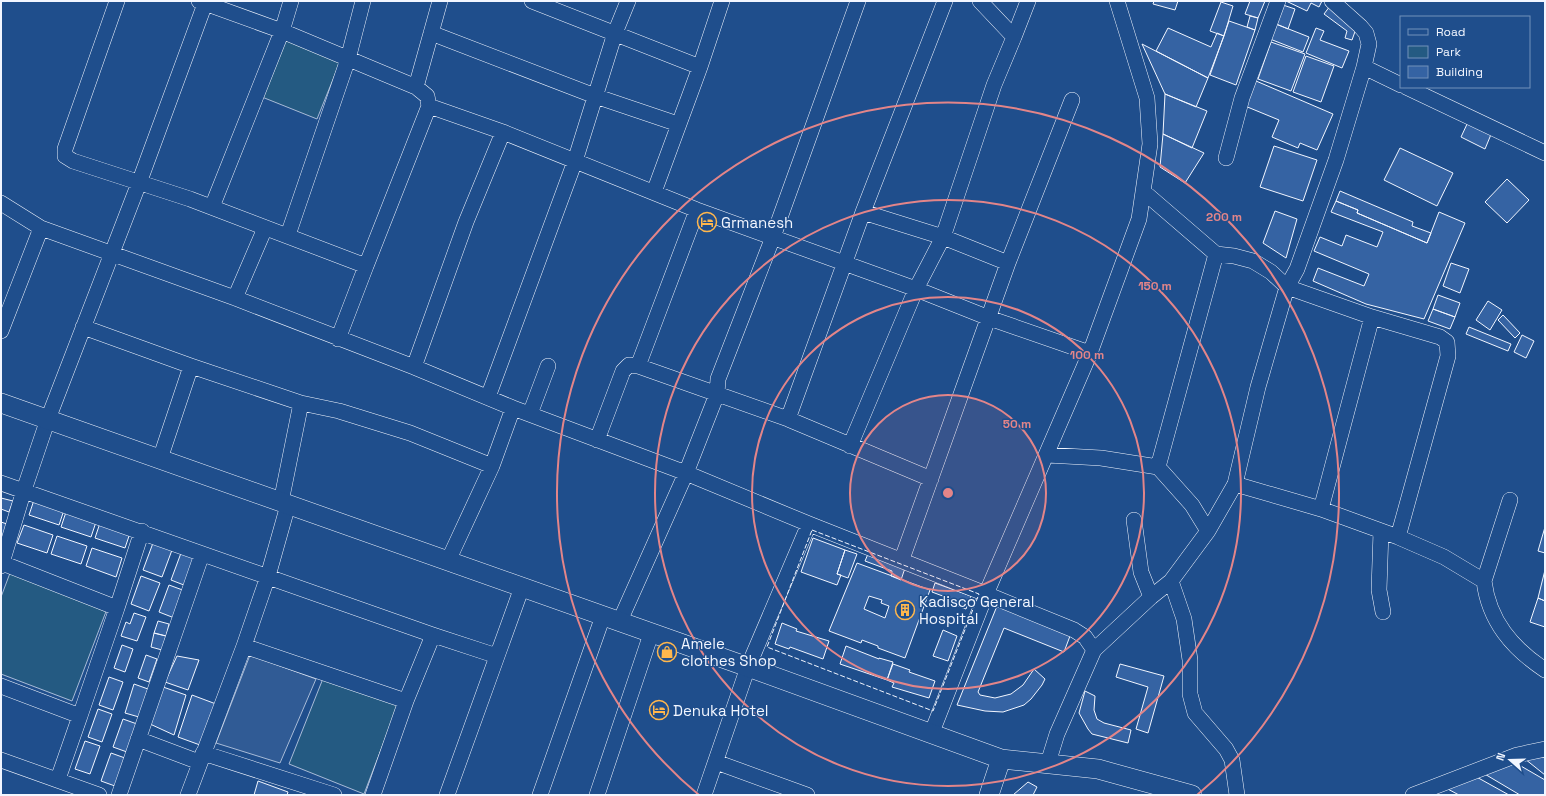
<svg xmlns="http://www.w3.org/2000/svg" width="1546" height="796" font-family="'Space Grotesk',sans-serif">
<rect width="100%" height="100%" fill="#1f4e8c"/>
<path fill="#245a82" stroke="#a8bbd7" d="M287,35L342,57L317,119L262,97Z
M13,565L110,601L72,701L1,674V597Z
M324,676L398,705L364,794L289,764Z"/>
<path fill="#305b95" stroke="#a8bbd7" d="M250,655L316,679L280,763L216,743Z"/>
<path fill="#3563a3" stroke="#f2f6ff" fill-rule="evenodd" d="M1154,1H1178L1175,10L1153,4Z
M1250,1H1265L1258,18L1245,14Z
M1286,1H1322L1319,7L1311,3L1307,11Z
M1221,2L1233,6L1224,36L1210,31Z
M1283,5L1295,9L1288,29L1276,24Z
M1330,6L1357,26L1352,40L1345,38L1347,31L1324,14Z
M1250,16L1258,18L1255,30L1247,27Z
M1229,21L1255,30L1236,85L1210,75Z
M1276,24L1309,37L1303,52L1270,39Z
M1168,28L1211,47L1217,33L1224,36L1208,78L1156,51Z
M1316,28L1324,31L1320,40L1349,51L1342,68L1306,53Z
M1271,42L1305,54L1291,91L1258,79Z
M1142,44L1208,78L1196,107L1165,94Z
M1306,56L1334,66L1321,102L1293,92Z
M1256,81L1333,114L1317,150L1300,143L1298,148L1272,137L1279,120L1245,106Z
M1165,94L1207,111L1192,148L1163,134Z
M1468,122L1492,132L1485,149L1461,137Z
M1163,134L1204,153L1185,183L1160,167Z
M1274,146L1317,160L1303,201L1260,187Z
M1400,148L1453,173L1437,206L1384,180Z
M1507,179L1529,200L1507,223L1485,202Z
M1340,191L1413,222L1412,226L1431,233L1427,243L1357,213L1358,210L1336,201Z
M1336,201L1358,210L1357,213L1427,243L1439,212L1465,223L1424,319L1366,304L1313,281L1318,268L1364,286L1369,274L1314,251L1320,237L1342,246L1346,235L1377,247L1383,232L1331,212Z
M1275,211L1297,219L1286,258L1263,243Z
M1451,263L1469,269L1460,293L1443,286Z
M1438,295L1460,303L1455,317L1433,309Z
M1488,301L1502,310L1490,330L1476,320Z
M1433,309L1455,317L1450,329L1428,321Z
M1503,315L1520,333L1515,338L1498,320Z
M1469,327L1511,344L1508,351L1466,334Z
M1522,335L1534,341L1526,358L1514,352Z
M35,497L65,507L59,525L29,515Z
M1,498L13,501L9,512L1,509Z
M67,509L97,519L91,537L61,527Z
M101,520L131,530L125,548L95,538Z
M1,522L7,524L1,542Z
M24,525L53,535L47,553L17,543Z
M1545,527V553L1538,551Z
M57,536L87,546L81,564L51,554Z
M813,538L845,550L837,574L841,575L837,585L801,572Z
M153,543L172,550L162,577L143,570Z
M92,548L122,558L116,577L86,566Z
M845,550L857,554L848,578L837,574Z
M181,553L200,560L189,587L171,580Z
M868,554L905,568L901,580L891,576L892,571L865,561Z
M857,563L930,590L905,658L878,648V646L862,640L861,643L829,631ZM869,596L882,600L881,603L889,606L885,618L864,609Z
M1545,570V601L1538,598Z
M141,576L160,583L149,611L131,604Z
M935,583L971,596L966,609L947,602L948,598L932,592Z
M169,585L188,592L177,619L159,612Z
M1538,598L1545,601V627L1530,622Z
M997,606L1070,636L1064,652L1004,628L978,692L980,695L995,698L1011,694L1023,685L1034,669L1045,679L1042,685L1031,699L1024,705L1003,712L985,711L957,705Z
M134,613L146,617L137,641L121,636L126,622L130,624Z
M158,621L169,624L166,636L154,633Z
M782,623L797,629L796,631L829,641L823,659L790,647L789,649L775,644Z
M943,630L957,636L948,661L933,656Z
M154,633L166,636L162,650L151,647Z
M122,645L133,649L125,672L114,668Z
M846,646L879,659V658L893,662L887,680L840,664Z
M146,655L157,659L149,682L138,678Z
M177,656L199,660L188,690L165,682Z
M893,664L910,670L909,672L935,681L929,698L892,687L894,683L887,680Z
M1120,664L1164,676L1148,733L1136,729L1148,687L1116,677Z
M109,677L123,682L113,710L99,705Z
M134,684L148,689L139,717L125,713Z
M163,687L186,695L174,735L150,724Z
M1085,691L1095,696L1094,710L1097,719L1104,723L1131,730L1128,743L1092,734L1088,729L1079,713Z
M192,695L216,704L200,745L178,737Z
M98,709L112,714L102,742L88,737Z
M123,719L137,724L127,752L113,747Z
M85,741L100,746L90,774L75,769Z
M111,753L125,758L115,786L101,781Z
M1545,757V775L1525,759Z
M1514,762L1545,780V795H1520L1483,773Z
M1473,775L1509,795H1459L1444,787Z
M258,781L288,792L287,795H254Z
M1028,782L1037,787L1033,795H1013Z"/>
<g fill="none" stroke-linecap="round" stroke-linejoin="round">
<defs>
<path id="minor" d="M117,1L65,149V156L73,161L190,199L366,266L338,339
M199,1L282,31L416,87L427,96L429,106
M532,1L700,67
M431,33L595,96L678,124
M1014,37L1028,1
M1364,67L1401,85
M416,87L440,1
M1406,87L1545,153
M1226,158L1242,98L1278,1
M654,192L700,67L722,1
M1144,192L1216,254L1234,256L1253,261L1271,272L1287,287L1372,317L1440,337L1447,342L1448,356L1398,537
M1,203L41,228L235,298L414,367L513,408L492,466L448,561
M212,207L282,31L291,1
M863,212L943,237L1008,263
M288,235L348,59L363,1
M366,266L429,106L503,132L697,210L916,289L989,318L1090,353
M235,298L265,228
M83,327L191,366L301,403L339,411L410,433L492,466
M1,331L41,228
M638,366L697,210
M414,367L466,222L503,132
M488,397L575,161L615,33L628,1
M513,408L686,473L809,524L986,594L932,732
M530,414L548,366
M788,419L863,212L945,1
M597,440L623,371L629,365L638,366L788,419L931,479
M850,446L916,289L943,237L994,85L1014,37L980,1
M1047,455L1101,458L1158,467L1192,505L1208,531L1171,581L1151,597L1094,650L1057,734L1048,763
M160,459L191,366
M1158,467L1216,254
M1,483L433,635L497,656
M1235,484L1258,387L1287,287L1297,269L1336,160L1364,67L1369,44L1366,33L1360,26L1332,1
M281,502L301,403
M1321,509L1372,317
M1134,520L1141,572L1151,597
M1208,531L1235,484L1321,509L1398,537L1444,557L1484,581C1489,621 1512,648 1545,670
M1381,531L1379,590L1383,612
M902,559L1008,263L1072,100
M1,566L24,490L48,419L139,183L206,1
M1171,581L1184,619L1190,660V694L1195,713L1226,749L1232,760L1237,795
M1484,581L1510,500
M117,608L142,531
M619,623L686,473L717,394L718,379L773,237L858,1
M244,646L406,701
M1094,650L1085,637L1074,630L986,594L1090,353L1139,219L1150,144L1147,98L1117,1
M1,686L80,716L117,608L2,563
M138,739L199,762
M203,753L334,795
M1,760L99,795
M716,762L807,795
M58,779L80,716
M119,795L202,554
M188,795L244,646L268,576L288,505
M373,795L406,701L433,635
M447,795L522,587
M540,795L603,616
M597,795L651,634
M704,795L748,667L809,524
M1413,795L1517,755L1545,749"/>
<path id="major" d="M1,403L748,667L1001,759L1098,769L1192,795
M989,795L1001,759"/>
</defs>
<use href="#minor" stroke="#f2f6ff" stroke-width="16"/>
<use href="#major" stroke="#f2f6ff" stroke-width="20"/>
<use href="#minor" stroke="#1f4e8c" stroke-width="15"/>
<use href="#major" stroke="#1f4e8c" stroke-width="19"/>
<path stroke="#f2f6ff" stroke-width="1" stroke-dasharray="5 2" stroke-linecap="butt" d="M812,530L979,594L933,711L767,647Z"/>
</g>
<circle cx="948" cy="493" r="98" fill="#e38589" fill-opacity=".12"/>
<g fill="none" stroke="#e38589" stroke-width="2">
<circle cx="948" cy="493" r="98"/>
<circle cx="948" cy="493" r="196"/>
<circle cx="948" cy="493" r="293"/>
<path d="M699 795A391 391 0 1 1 1197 795"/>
</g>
<defs>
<symbol id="hotel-ring" viewBox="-11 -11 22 22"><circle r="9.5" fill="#1f4e8c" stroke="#ffb74d" stroke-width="1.5"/><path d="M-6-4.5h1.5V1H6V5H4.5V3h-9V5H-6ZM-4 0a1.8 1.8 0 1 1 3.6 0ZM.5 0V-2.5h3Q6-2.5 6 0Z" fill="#ffb74d"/></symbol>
<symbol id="building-ring" viewBox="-11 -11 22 22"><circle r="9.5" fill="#1f4e8c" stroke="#ffb74d" stroke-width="1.5"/><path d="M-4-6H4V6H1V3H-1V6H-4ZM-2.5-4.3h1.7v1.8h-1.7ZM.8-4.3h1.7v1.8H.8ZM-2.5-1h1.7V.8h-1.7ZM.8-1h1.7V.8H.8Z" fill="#ffb74d"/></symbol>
<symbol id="shop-ring" viewBox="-11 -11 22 22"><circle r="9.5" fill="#1f4e8c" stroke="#ffb74d" stroke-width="1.5"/><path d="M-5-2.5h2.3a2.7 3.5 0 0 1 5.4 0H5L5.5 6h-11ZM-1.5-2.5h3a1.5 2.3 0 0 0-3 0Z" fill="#ffb74d"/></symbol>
</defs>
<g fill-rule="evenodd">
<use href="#hotel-ring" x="696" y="211" width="22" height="22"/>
<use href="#building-ring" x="894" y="599" width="22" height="22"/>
<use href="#shop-ring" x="656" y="641" width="22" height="22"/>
<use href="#hotel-ring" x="648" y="699" width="22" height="22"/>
</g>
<g text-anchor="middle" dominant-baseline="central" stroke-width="3" stroke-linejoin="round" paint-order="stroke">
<g font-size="15" fill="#f2f6ff" stroke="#1f4e8c" text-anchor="start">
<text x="721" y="222">Grmanesh</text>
<text x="919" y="601">Kadisco General<tspan x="919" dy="17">Hospital</tspan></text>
<text x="681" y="643">Amele<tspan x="681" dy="17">clothes Shop</tspan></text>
<text x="673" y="710">Denuka Hotel</text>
</g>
</g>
<circle cx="948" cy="493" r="6" fill="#e38589" stroke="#1f4e8c" stroke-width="2"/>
<g font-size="12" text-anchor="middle" font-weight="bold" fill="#e38589" stroke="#1f4e8c" stroke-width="3" stroke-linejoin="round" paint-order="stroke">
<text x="1224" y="221">200 m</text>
<text x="1155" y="290">150 m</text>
<text x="1087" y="359">100 m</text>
<text x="1017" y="428">50 m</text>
</g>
<rect width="1546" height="796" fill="none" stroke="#f2f6ff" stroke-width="4"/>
<rect x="1400" y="16" width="130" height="72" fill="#1f4e8c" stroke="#7391ba"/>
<rect x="1408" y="29" width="20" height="6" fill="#1f4e8c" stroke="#7391ba"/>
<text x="1436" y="36" font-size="12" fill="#f2f6ff">Road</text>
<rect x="1408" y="46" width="20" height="12" fill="#245a82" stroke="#7391ba"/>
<text x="1436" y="56" font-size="12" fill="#f2f6ff">Park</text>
<rect x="1408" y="66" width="20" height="12" fill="#3563a3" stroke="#7391ba"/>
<text x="1436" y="76" font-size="12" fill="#f2f6ff">Building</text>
<g transform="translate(1510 760) rotate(290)" stroke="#1f4e8c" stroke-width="3" paint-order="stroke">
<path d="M0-3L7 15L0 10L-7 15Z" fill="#f2f6ff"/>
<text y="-6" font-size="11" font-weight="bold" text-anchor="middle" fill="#f2f6ff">N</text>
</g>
</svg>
